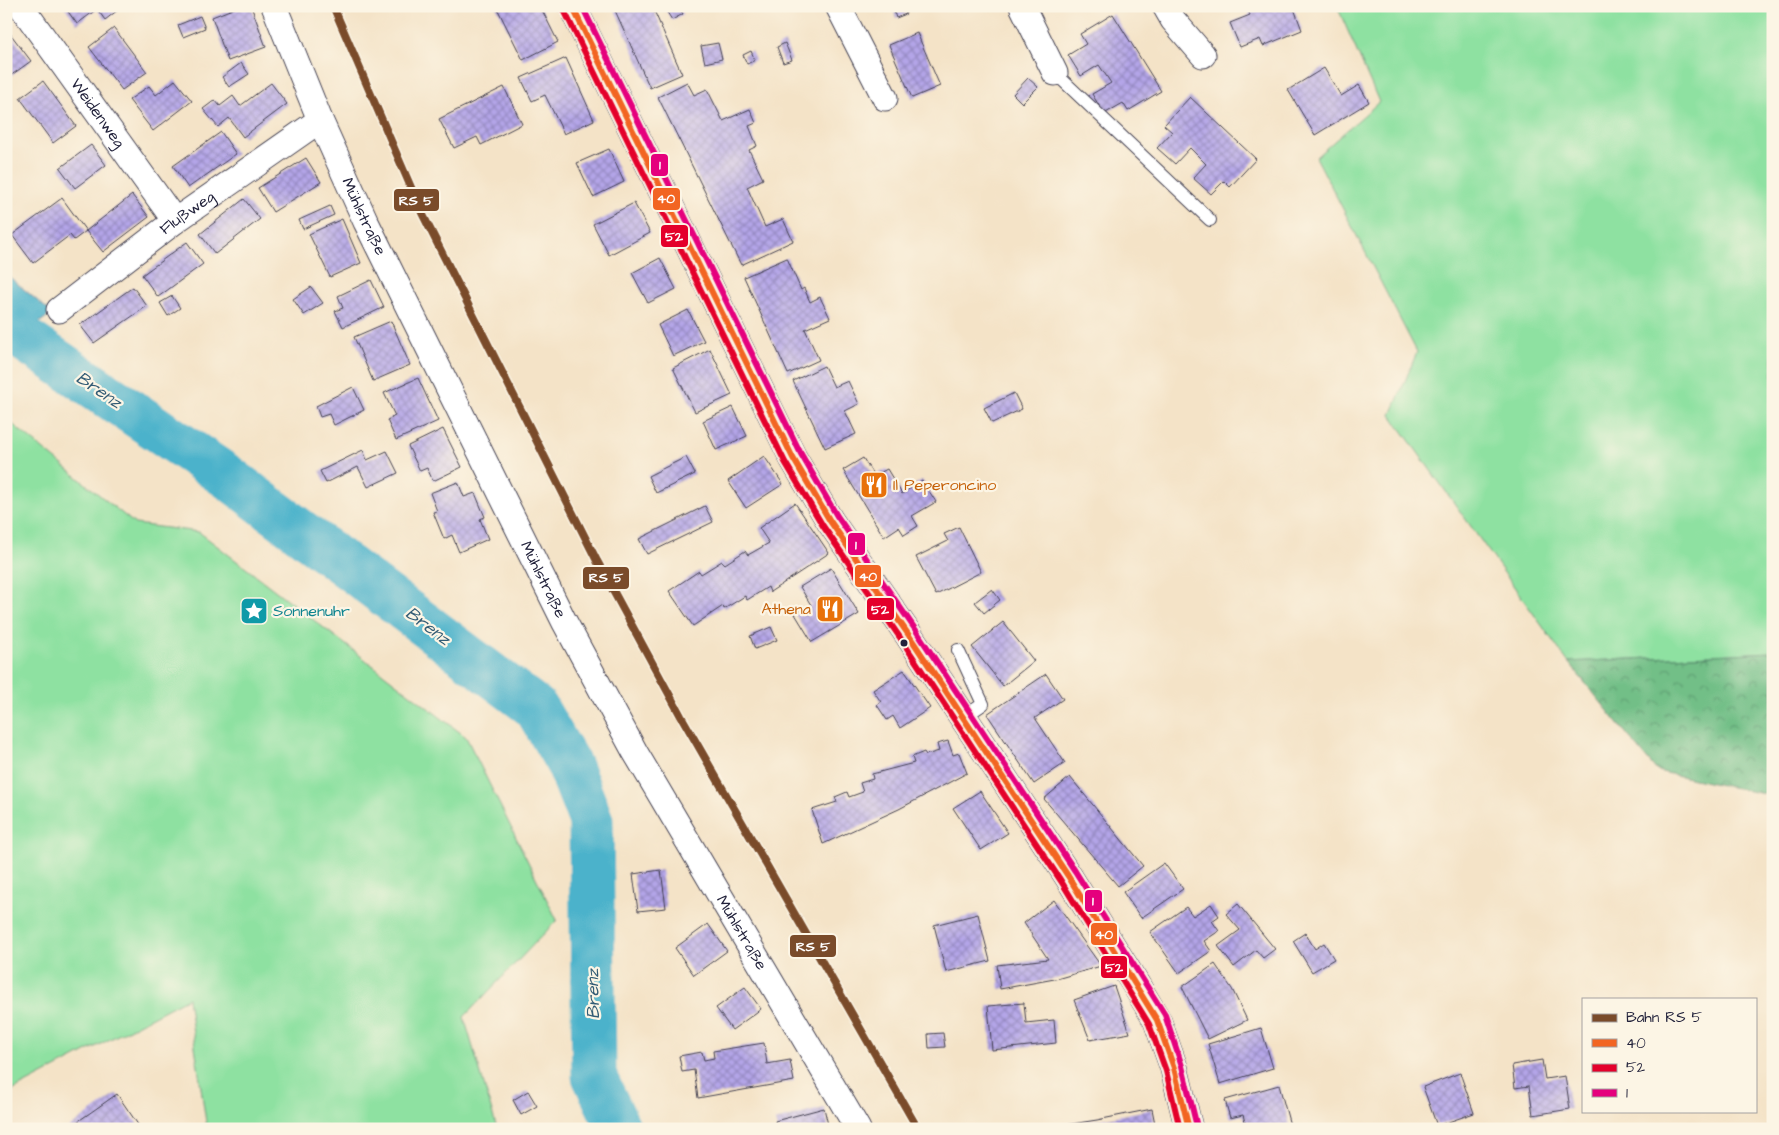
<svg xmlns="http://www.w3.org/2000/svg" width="1779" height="1135" font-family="'Architects Daughter',sans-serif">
<defs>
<pattern id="forest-crowns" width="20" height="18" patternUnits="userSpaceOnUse" patternTransform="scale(1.25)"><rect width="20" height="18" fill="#72bf87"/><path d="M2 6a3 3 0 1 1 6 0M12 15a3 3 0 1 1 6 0" fill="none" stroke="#5d9b70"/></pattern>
<pattern id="building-cross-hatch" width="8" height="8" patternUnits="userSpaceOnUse" patternTransform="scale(1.25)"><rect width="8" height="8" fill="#b4a5e8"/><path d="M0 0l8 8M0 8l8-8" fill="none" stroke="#9286bd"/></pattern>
</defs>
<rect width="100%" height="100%" fill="#fcf5e5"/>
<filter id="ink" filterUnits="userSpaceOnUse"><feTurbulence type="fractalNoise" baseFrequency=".02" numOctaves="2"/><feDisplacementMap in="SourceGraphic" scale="10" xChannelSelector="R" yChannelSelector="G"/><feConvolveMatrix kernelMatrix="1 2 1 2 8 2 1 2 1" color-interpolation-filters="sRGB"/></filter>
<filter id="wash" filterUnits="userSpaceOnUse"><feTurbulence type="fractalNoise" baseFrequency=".0096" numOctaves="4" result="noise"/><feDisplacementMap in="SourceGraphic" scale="20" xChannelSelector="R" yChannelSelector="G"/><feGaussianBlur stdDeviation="1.12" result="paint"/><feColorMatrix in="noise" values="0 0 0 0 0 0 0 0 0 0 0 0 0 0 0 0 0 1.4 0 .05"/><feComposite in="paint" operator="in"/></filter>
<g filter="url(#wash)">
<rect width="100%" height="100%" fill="#f4e3c7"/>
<path fill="#8ee1a1" stroke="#58826e" d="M1337,6H1773V652L1568,662L1391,415L1417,352L1316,157L1379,102Z
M6,419L135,524L199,532L466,737L557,920L464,1017L497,1129H207L188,998L6,1094Z"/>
<path fill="url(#forest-crowns)" stroke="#4a7061" d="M1773,652V796L1657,771L1568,662Z"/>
<path fill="#4cb2cb" stroke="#376a83" d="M6,274L52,313L6,348Z"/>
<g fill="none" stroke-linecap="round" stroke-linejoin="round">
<path stroke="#4cb2cb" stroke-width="45" d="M6,327L228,477L536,708L570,767L591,821L594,1076L619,1129"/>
</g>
<g id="blocks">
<path fill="url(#building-cross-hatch)" d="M64,6H123L105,20L97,9L77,24Z
M240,6H251L266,47L228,61L212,17Z
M496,6H540L558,42L523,60Z
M613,6H652L682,74L650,88Z
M669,6H678L683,14L672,20L665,9Z
M892,6H903L906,14L896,18Z
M1246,6H1293L1302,30L1263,46L1260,39L1240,47L1230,23L1250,15Z
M1113,14L1161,91L1128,111L1123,103L1104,114L1092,94L1111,83L1099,65L1081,76L1068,55L1086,44L1080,34Z
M200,16L205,28L183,37L178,25Z
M114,28L147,72L122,90L89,47Z
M9,32L31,61L6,79V34Z
M917,33L940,86L912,98L889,45Z
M718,43L722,59L705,63L701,46Z
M785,43L792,60L783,63L777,47Z
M751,51L755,60L747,64L743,55Z
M566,58L594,120L564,134L545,95L532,101L521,78Z
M241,63L249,74L229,87L222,77Z
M1324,68L1341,96L1359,85L1369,102L1315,135L1288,90Z
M1028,78L1038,87L1022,103L1013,94Z
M175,80L192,101L153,131L129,100L149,86L156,95Z
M43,81L76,126L53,143L20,98Z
M687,82L694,95L707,89L723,121L750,109L756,123L749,126L757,146L749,150L763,179L747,187L765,227L783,219L793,241L741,265L658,97Z
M271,83L287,104L243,137L229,118L218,127L203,109L215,100L220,106L233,96L240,106Z
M504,87L522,124L481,145L477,137L454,148L439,119Z
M1190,97L1256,159L1230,187L1224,181L1211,194L1193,178L1206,164L1190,148L1175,164L1157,148L1172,132L1164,125Z
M221,132L236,154L188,188L173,166Z
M91,145L106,165L75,188L60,168Z
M609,149L624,182L593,197L577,163Z
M306,158L321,182L273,212L258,188Z
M132,195L149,217L103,252L86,231Z
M62,198L86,231L74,240L70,235L33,263L12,235Z
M244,199L260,219L215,254L200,234Z
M634,203L650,233L609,255L593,224Z
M330,206L334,215L303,229L299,220Z
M342,219L361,263L330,277L309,234Z
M187,242L203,264L158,297L142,275Z
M660,258L676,289L648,303L632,273Z
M787,258L801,290L804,288L810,302L820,297L830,318L805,329L819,360L788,374L744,277Z
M371,280L384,307L343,327L335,311L343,308L338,296Z
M133,287L147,306L94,343L80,325Z
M311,287L323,303L304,315L293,299Z
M172,296L180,308L168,316L160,303Z
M688,310L704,341L673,356L658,325Z
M391,321L410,365L373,381L354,337Z
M710,349L732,395L695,412L673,368Z
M824,366L834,387L848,381L859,404L845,411L856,434L825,448L793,381Z
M418,378L438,421L396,440L387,420L395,416L384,393Z
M353,387L364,410L334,425L329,414L320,417L316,406Z
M1014,393L1022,409L992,423L984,408Z
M733,407L747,436L716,450L703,421Z
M443,429L462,467L433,481L427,468L420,471L408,446Z
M363,450L367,460L387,451L398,473L368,487L358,467L326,483L320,471Z
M764,456L783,484L746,508L728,481Z
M686,457L695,474L656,493L648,476Z
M863,458L874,476L887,469L902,494L922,480L936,502L912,516L918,526L904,535L899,527L884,537L843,470Z
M458,482L464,497L475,493L485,517L480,519L488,539L459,552L452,535L444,539L433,512L437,511L430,493Z
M795,503L829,553L770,592L768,587L747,600L745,596L724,609L723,606L693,626L669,591L699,571L701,574L722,561L725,564L745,551L748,555L769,543L759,528Z
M705,506L713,522L647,554L639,539Z
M959,527L981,572L936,595L916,557L948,541L944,534Z
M831,568L859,614L812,642L795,614L811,605L800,587Z
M992,589L1000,600L984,613L975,602Z
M1003,622L1034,661L1003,686L972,647Z
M771,627L777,640L755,649L750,636Z
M904,670L930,708L900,728L893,716L887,720L877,705L881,702L873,690Z
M1046,674L1063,699L1035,718L1065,763L1034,784L987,714Z
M948,741L953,755L959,753L967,773L899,809L823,844L812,810L837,802L835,797L847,792L849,797L863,792L860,783L873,779L872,774L914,763L912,757L924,752L926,755L939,751L937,744Z
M1070,777L1143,866L1118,886L1044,799Z
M980,791L1008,833L981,850L953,808Z
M1164,863L1183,889L1141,918L1123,892Z
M661,870L666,908L638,911L633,874Z
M1054,900L1101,966L1060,978L1000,989L997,965L1048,959L1024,923Z
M1211,904L1219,916L1212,921L1219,931L1204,941L1211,951L1179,973L1150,932L1186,907L1193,916Z
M1238,904L1275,949L1263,958L1256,950L1234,967L1218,946L1240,930L1226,914Z
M978,914L990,961L946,972L934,925Z
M708,924L727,951L694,975L675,948Z
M1305,933L1315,949L1324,943L1334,959L1312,972L1293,941Z
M1215,964L1232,989L1247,1020L1208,1039L1182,987Z
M1114,986L1130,1033L1090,1040L1074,1000Z
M745,987L761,1009L732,1030L716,1008Z
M1024,1003L1026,1023L1054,1020L1056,1043L992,1050L988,1006Z
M1261,1028L1273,1068L1220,1084L1208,1044Z
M943,1033L945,1047L929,1048L928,1034Z
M764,1043L767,1064L790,1060L794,1081L698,1098L694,1070L682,1072L679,1056L702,1052L704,1060L714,1058L713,1051Z
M1542,1060L1545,1079L1565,1076L1570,1109L1533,1115L1529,1086L1515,1088L1512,1065Z
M1460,1073L1474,1113L1437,1126L1423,1087Z
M1279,1085L1291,1129H1247L1243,1115L1230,1118L1225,1100Z
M528,1091L537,1106L521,1115L513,1100Z
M117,1094L141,1129H67Z
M824,1108L829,1129H777L775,1121Z
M1152,1109L1156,1129H1046V1128L1097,1120Z"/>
</g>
</g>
<g filter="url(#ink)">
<use href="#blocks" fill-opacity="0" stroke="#423f50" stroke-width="1"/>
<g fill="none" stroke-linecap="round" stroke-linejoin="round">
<defs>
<path id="lane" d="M1055,73L1210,220
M958,650L983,704L964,717"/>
<g id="street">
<path id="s1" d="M21,6L175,221"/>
<path id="s2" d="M274,6L320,120L366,222L564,621L635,752L858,1129"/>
<path d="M838,6L885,98"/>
<path d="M1022,6L1055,73"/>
<path d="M1165,6L1173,20L1203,55"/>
<path id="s3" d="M59,310L175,221L320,120"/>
</g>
<path id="secondary" d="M572,6L793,458L830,521L908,634L995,765L1068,876L1136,985L1157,1020L1174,1068L1189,1129"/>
</defs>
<use href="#lane" stroke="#423f50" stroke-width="14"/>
<use href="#street" stroke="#423f50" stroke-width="27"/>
<use href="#secondary" stroke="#423f50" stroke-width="29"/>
<use href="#lane" stroke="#fff" stroke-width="12"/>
<use href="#street" stroke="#fff" stroke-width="25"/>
<use href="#secondary" stroke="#fff" stroke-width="28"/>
<defs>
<path id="bus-1" d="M572,6L793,458L830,521L908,634L1068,876L1157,1020L1174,1068L1189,1129"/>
<path id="bus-2" d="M564,10L785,462L823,526L901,639L1061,881L1149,1024L1166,1071L1180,1129"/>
<path id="bus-3" d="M582,6L801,454L837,516L915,629L1075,871L1165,1015L1182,1066L1197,1127"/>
</defs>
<use href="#bus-1" stroke="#fcf5e5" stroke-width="10"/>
<use href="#bus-2" stroke="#fcf5e5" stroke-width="10"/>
<use href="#bus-3" stroke="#fcf5e5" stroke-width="10"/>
<use href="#bus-1" stroke="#f26522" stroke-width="6"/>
<use href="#bus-2" stroke="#e4002b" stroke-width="6"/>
<use href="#bus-3" stroke="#e5007d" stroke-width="6"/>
<defs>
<path id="rail-1" d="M333,6L422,213L597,561L681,716L918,1129"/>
</defs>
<use href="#rail-1" stroke="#fcf5e5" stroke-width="11"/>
<use href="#rail-1" stroke="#7a4b2a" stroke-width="8"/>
</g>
</g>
<defs>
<symbol id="restaurant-square" viewBox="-11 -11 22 22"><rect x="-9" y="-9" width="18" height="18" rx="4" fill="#e8710a" stroke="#fcf5e5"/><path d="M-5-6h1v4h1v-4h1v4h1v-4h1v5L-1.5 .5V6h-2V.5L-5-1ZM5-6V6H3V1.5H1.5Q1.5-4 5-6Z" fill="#fff"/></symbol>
<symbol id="sight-square" viewBox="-11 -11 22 22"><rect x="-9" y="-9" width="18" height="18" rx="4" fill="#0f9aa8" stroke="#fcf5e5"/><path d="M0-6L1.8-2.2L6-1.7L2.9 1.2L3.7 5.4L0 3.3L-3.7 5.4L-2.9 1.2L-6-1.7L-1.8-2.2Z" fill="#fff"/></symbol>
</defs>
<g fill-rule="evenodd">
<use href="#restaurant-square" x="858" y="469" width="32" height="32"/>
<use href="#restaurant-square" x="814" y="593" width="32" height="32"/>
<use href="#sight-square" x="238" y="595" width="32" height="32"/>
</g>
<circle fill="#22223b" stroke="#fcf5e5" stroke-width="2" cx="904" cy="643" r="4.5"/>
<g text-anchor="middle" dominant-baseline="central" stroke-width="4.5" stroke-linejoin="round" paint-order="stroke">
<g font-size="16" fill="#22223b" stroke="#fcf5e5">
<text stroke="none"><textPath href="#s1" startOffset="132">Weidenweg</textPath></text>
<text stroke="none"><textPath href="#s3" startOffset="161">Flußweg</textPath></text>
<text stroke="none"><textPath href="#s2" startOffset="229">Mühlstraße</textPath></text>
<text stroke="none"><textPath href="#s2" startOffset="634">Mühlstraße</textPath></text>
<text stroke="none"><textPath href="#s2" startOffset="1039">Mühlstraße</textPath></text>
</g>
<g font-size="16" fill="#c56008" stroke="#fcf5e5" text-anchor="start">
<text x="893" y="485">Il Peperoncino</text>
<text x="811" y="609" text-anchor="end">Athena</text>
</g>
<g font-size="16" fill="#0d838f" stroke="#fcf5e5" text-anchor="start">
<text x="273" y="611">Sonnenuhr</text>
</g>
<g font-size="18" font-style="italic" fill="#335c75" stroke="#fcf5e5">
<text transform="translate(99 390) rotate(34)">Brenz</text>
<text transform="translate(428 626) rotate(37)">Brenz</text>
<text transform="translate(593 994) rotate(-91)">Brenz</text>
</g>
</g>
<g stroke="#fcf5e5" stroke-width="2">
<rect x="650" y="153" width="19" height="24" rx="5" fill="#e5007d"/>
<rect x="652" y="187" width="29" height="24" rx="5" fill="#f26522"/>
<rect x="393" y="188" width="47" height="24" rx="5" fill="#7a4b2a"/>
<rect x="660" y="224" width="29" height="24" rx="5" fill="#e4002b"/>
<rect x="847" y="532" width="19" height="24" rx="5" fill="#e5007d"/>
<rect x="854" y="564" width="28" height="24" rx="5" fill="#f26522"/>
<rect x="582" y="566" width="48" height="24" rx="5" fill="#7a4b2a"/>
<rect x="866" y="597" width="29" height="24" rx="5" fill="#e4002b"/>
<rect x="1084" y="889" width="19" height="24" rx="5" fill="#e5007d"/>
<rect x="1090" y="922" width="28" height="24" rx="5" fill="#f26522"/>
<rect x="789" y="934" width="48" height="24" rx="5" fill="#7a4b2a"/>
<rect x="1100" y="955" width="28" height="24" rx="5" fill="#e4002b"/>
</g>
<g font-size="14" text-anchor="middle" font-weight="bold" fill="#fff">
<text x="660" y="169">1</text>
<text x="666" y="203">40</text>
<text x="416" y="205">RS 5</text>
<text x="674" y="241">52</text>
<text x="856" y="549">1</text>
<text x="868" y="581">40</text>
<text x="606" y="582">RS 5</text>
<text x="880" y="614">52</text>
<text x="1093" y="905">1</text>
<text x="1104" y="939">40</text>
<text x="813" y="951">RS 5</text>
<text x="1114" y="972">52</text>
</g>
<rect width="1779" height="1135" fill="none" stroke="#fcf5e5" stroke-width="25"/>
<rect x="1582" y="998" width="175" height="115" fill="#fcf5e5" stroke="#a5a1a1"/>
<rect x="1592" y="1014" width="25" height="8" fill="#7a4b2a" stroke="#a5a1a1"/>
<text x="1626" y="1022" font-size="15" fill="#22223b">Bahn RS 5</text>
<rect x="1592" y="1039" width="25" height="8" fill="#f26522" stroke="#a5a1a1"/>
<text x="1626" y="1048" font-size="15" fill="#22223b">40</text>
<rect x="1592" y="1064" width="25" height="8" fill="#e4002b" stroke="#a5a1a1"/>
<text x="1626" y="1072" font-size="15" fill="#22223b">52</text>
<rect x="1592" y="1089" width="25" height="8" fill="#e5007d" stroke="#a5a1a1"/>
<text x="1626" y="1098" font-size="15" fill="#22223b">1</text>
</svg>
